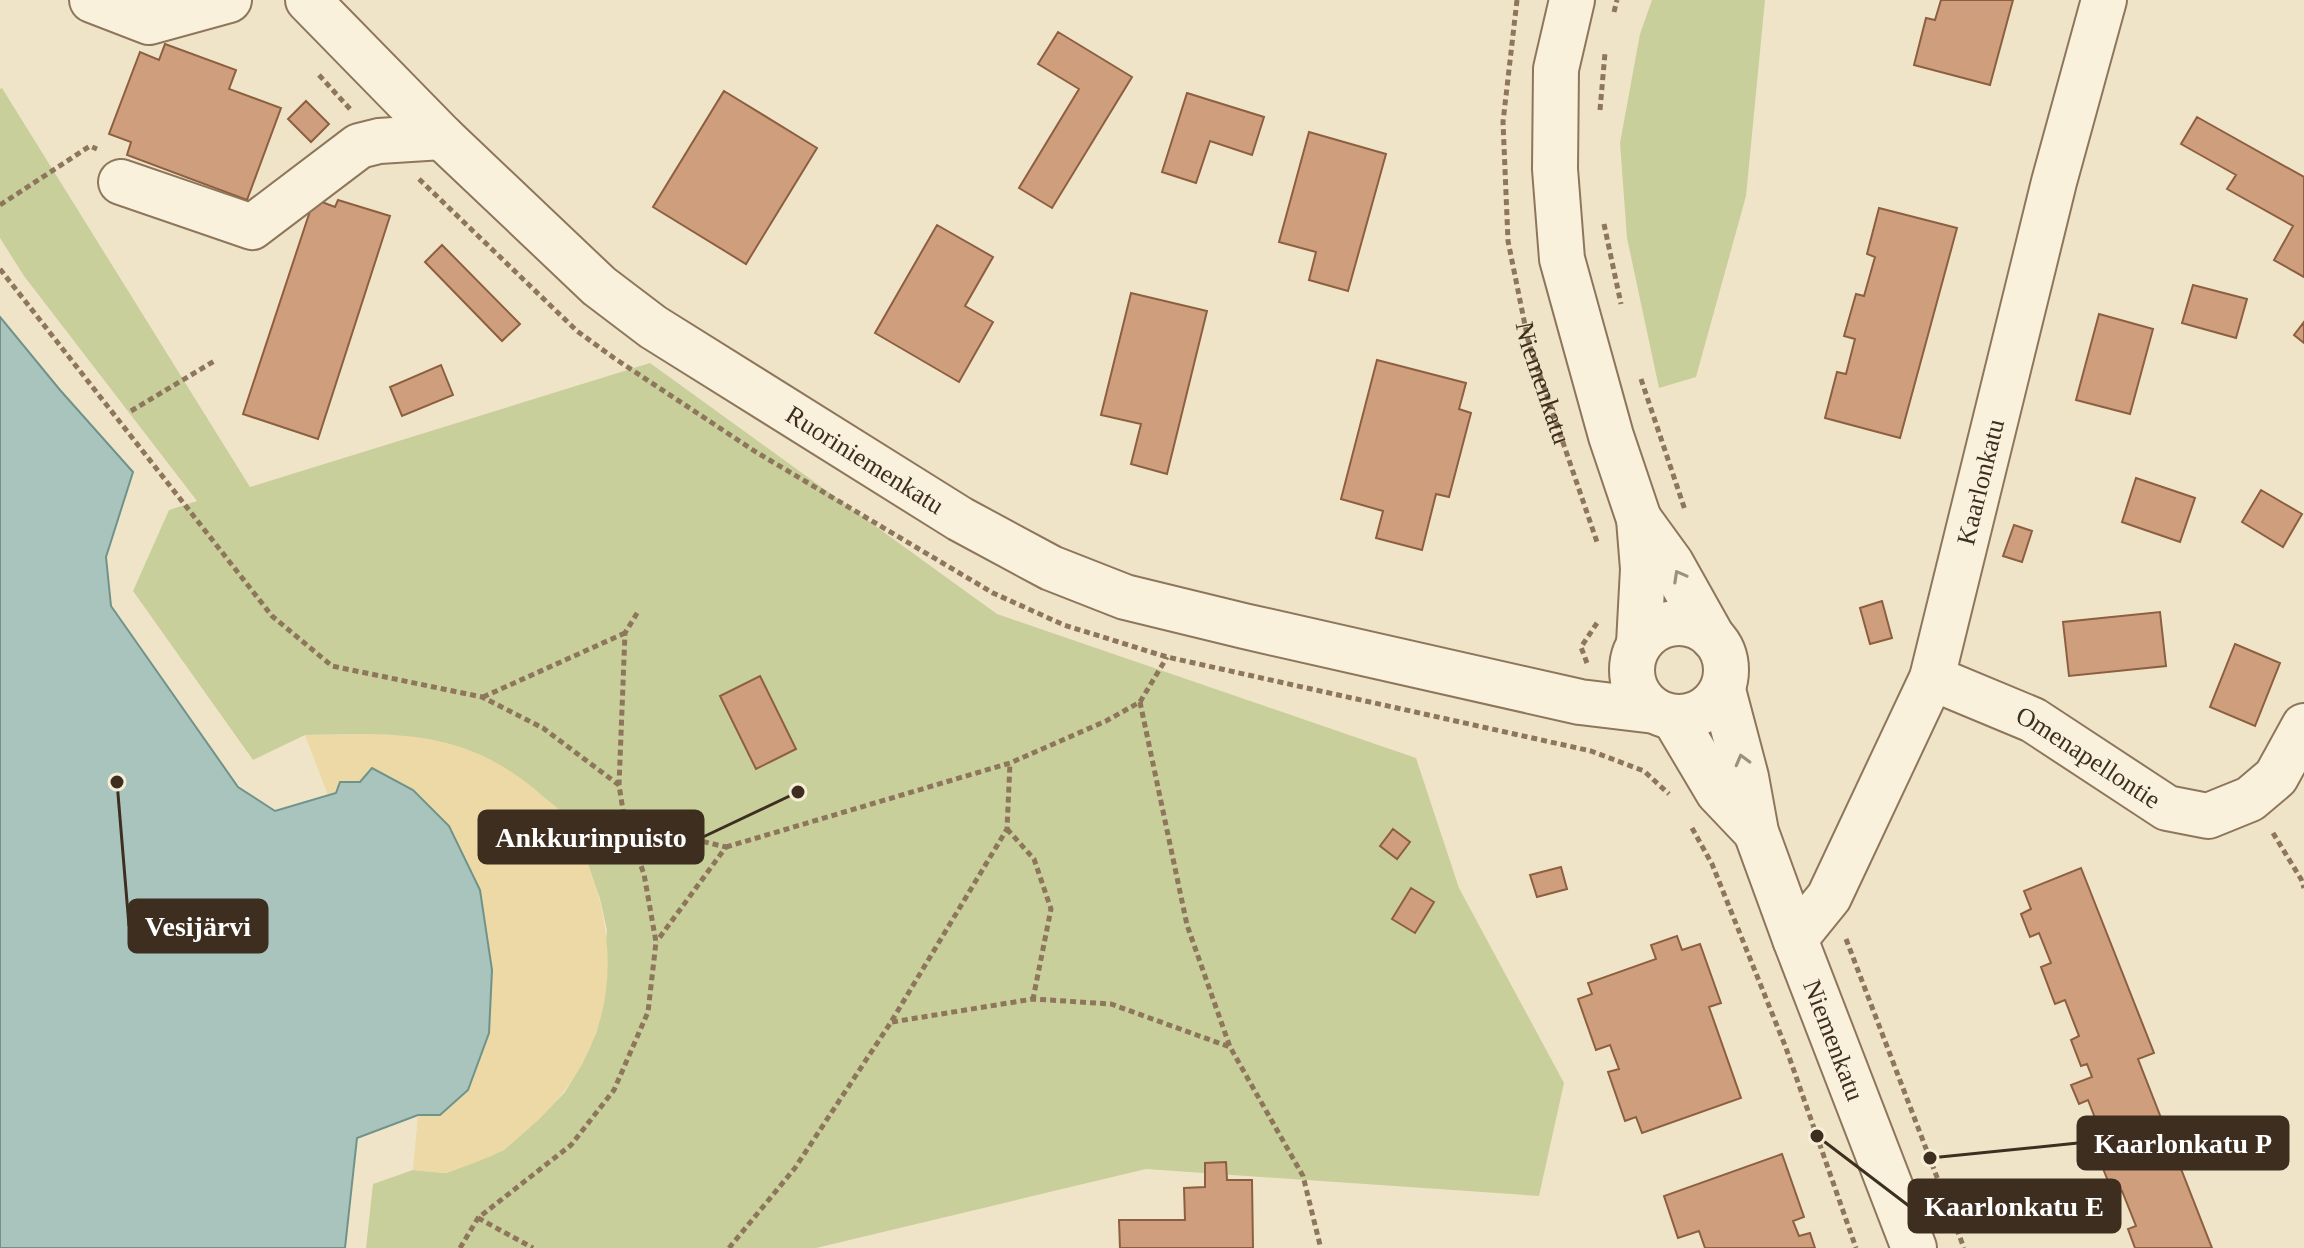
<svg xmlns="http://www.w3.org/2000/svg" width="2304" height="1248" font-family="'Times New Roman',serif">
<rect width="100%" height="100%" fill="#f0e4c8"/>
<path fill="#c9cf9b" d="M1652,0H1765L1746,196L1696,377L1659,388L1627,238L1620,143L1640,34Z
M2,88L250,487L650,363L997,614L1416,758L1459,888L1564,1083L1539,1196L1146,1169L816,1248H366L373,1184L413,1170L446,1173L504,1150L538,1120L565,1092L582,1064L597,1031L607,930L600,899L585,856L564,815L369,734L305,735L253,760L133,591L169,510L197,501L24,276L0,238V89Z"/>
<path fill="#ecd9a5" d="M369,734C436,735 484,747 537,791C545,799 557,806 564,815C575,830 583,853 590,870C626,968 608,1060 528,1129C520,1135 513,1143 505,1149C494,1156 461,1168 449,1172C438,1174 424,1171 413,1170L418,1115H440L360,782L340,783L336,792L328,795L305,735Z"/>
<path fill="#a9c4bc" stroke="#6f938a" stroke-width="2" d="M0,317L60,390L133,472L106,557L111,606L238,787L275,811L336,793L340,782H360L372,768L413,790L449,826L480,890L492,970L489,1033L468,1090L440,1115H418L357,1138L345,1248H0Z"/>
<path fill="#cf9f7d" stroke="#8d5f41" stroke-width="2" d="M1941,0H2013L1990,85L1914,65L1926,18L1935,20Z
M1058,32L1132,77L1052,208L1019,188L1079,89L1038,64Z
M165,44L236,70L229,89L281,108L247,200L127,155L131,142L109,134L140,52L159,60Z
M724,91L817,148L746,264L653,207Z
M1187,93L1264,117L1252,155L1210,141L1196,183L1162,172Z
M306,101L329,124L311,142L288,119Z
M2197,117L2304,177V277L2274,260L2293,226L2227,189L2236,175L2181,144Z
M1309,132L1386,154L1348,291L1309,280L1316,252L1279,242Z
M314,199L335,207L338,200L390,216L318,439L243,414Z
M1879,208L1957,228L1900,438L1825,418L1837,372L1846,374L1855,339L1844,336L1856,294L1864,296L1875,257L1867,254Z
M937,225L993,257L965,306L993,322L959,382L875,333Z
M442,245L520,324L502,341L425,262Z
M2193,285L2247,299L2236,338L2182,323Z
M1131,293L1207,311L1167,474L1131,464L1141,424L1101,415Z
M2099,314L2153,329L2130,414L2076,400Z
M2304,322V343L2294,335Z
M1377,360L1466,383L1459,409L1471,413L1449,497L1436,494L1422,550L1376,538L1383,511L1341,499Z
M441,365L453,395L402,416L390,387Z
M2136,478L2195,498L2180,542L2122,522Z
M2261,490L2302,514L2283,547L2242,522Z
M2014,525L2032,531L2022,562L2003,556Z
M1882,601L1892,638L1870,644L1860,608Z
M2160,612L2166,666L2069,676L2063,622Z
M2235,644L2280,663L2255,726L2210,707Z
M760,676L796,749L756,769L720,696Z
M1393,829L1410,842L1397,859L1380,846Z
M1561,867L1567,889L1537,897L1530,875Z
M2081,868L2154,1053L2138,1059L2212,1248H2135L2128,1229L2136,1226L2122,1191L2113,1194L2090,1135L2100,1131L2088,1100L2079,1104L2071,1085L2092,1077L2087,1064L2081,1066L2071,1040L2079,1036L2065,1000L2055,1004L2041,967L2051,963L2039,933L2030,937L2021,914L2031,909L2024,891Z
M1411,888L1434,902L1415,933L1392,919Z
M1677,936L1682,950L1700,944L1721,1003L1709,1007L1741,1098L1642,1133L1636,1117L1625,1121L1608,1072L1619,1069L1610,1045L1596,1050L1578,999L1592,994L1588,983L1656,959L1651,945Z
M1782,1154L1804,1217L1793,1221L1799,1236L1810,1233L1815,1248H1705L1699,1231L1678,1238L1664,1196Z
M1226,1162L1227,1180H1252L1253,1248H1120L1119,1220H1185L1184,1188L1205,1187V1163Z"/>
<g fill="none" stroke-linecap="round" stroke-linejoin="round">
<defs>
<g id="minor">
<path d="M92,0L149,22L229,0"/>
<path id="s2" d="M308,0L442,137L599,286L653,327L960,519L1051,568L1125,597L1244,626L1580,702L1655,711"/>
<path d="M1572,0L1556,69L1555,169L1562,259L1611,436L1639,519L1643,569L1639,644"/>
<path d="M121,182L252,227L359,146L379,141L442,137"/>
<path d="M1639,519L1671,563L1713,638"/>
<circle cx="1679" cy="670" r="47"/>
<path id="s3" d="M1932,678L2033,720L2167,808L2208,816L2250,799L2276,777L2304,726"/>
<path id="s4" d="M1723,690L1746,777L1756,832L1795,939L1914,1248"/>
<path d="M1674,718L1718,792L1756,832"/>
<path id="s5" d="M1795,939L1829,897L1932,678L2054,182L2104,0"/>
</g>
</defs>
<use href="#minor" stroke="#8d765c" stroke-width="48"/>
<g stroke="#8d765c" stroke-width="5" stroke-dasharray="6 4" stroke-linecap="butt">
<path id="s1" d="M1517,0L1503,122L1508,241L1528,340L1597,542"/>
<path d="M1614,12L1617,0"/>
<path d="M319,75L350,109"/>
<path d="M1600,110L1605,53"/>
<path d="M419,179L577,331L614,358L756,452L993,593L1064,625L1167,657L1591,751L1644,771L1669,794"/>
<path d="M0,205L90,146L97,149"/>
<path d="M1604,224L1621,304"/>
<path d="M0,269L272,616L332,666L482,697L543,728L619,785"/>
<path d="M1641,379L1685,510"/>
<path d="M131,411L216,360"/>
<path d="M1587,663L1581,647L1597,623"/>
<path d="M483,697L625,633"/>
<path d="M1140,702L1187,925L1230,1047L1303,1176L1320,1245"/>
<path d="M625,823L726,847L657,941"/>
<path d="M1692,828L1712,864L1786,1048L1856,1248"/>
<path d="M1007,829L1034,859L1051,909L1033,999"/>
<path d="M2273,833L2301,879L2304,888"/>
<path d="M726,847L1010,763L1106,721L1140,702L1167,657"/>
<path d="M1846,939L1964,1248"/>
<path d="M892,1022L1033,999L1111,1004L1230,1047"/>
<path d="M478,1218L533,1248"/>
<path d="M460,1248L478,1218L571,1145L614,1090L648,1012L656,942L644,874L625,823L619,785L625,633L639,610"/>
<path d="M729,1248L795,1168L891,1022L1007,829L1010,763"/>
</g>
<use href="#minor" stroke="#faf1dc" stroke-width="44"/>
</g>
<defs><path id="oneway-chevron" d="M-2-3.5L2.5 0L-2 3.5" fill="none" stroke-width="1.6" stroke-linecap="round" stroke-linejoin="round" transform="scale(2)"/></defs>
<g stroke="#9c907e">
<use href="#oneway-chevron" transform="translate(1679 576) rotate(-119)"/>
<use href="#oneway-chevron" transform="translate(1742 760) rotate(-105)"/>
</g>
<g text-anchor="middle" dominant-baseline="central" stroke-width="6" stroke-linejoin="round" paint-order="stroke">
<g font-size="26" fill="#3d2e20" stroke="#f7eed8">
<text stroke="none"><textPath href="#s1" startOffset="388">Niemenkatu</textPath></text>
<text stroke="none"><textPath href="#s2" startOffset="726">Ruoriniemenkatu</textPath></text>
<text stroke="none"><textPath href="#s5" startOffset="498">Kaarlonkatu</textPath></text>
<text stroke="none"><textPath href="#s3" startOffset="176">Omenapellontie</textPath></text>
<text stroke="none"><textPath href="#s4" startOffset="368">Niemenkatu</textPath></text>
</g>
</g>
<path fill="none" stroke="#3d2e20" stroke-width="3" d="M798 792L703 837M117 782L129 926M1930 1158L2078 1143M1817 1136L1909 1206"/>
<g fill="#3d2e20" stroke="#f7eed8" stroke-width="3">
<circle cx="798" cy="792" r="8"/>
<circle cx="117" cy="782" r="8"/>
<circle cx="1930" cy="1158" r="8"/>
<circle cx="1817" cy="1136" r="8"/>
</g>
<g fill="#3d2e20" stroke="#3d2e20" stroke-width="3">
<rect x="479" y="811" width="224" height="52" rx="8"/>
<rect x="129" y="900" width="138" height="52" rx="8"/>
<rect x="2078" y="1117" width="210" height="52" rx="8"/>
<rect x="1909" y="1180" width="211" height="52" rx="8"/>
</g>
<g font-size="28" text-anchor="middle" font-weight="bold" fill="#fff">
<text x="591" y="847">Ankkurinpuisto</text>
<text x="198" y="936">Vesijärvi</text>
<text x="2183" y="1153">Kaarlonkatu P</text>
<text x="2014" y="1216">Kaarlonkatu E</text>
</g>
</svg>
